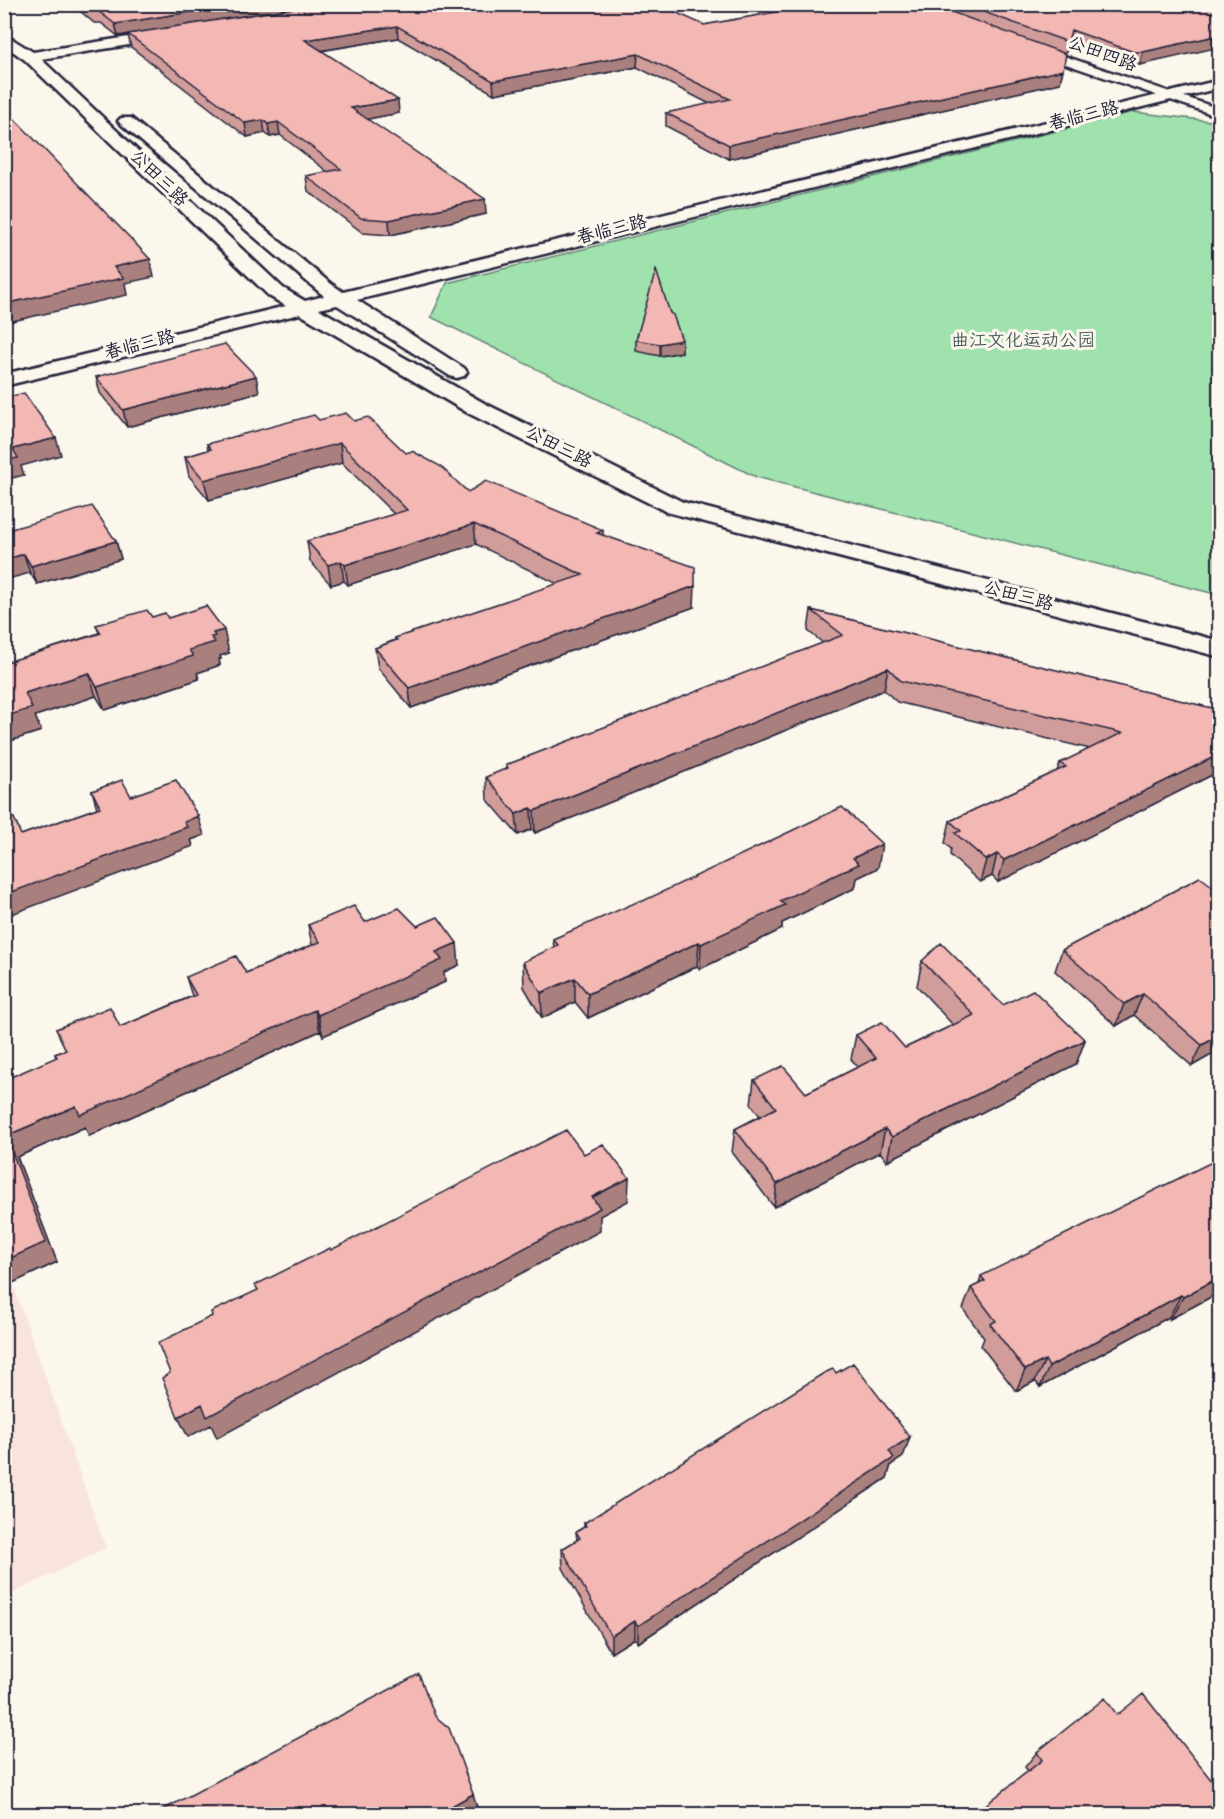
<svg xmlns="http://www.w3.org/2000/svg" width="1224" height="1819" font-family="'Indie Flower','LXGW WenKai TC',sans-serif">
<rect width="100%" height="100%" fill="#fbf7ec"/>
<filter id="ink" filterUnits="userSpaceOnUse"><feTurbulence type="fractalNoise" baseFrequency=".0167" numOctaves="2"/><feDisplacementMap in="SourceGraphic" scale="12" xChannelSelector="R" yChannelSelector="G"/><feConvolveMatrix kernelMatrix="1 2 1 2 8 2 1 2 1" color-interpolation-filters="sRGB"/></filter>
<g filter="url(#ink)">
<path fill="#f9e4db" d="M4,1259L106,1548L5,1597H4Z"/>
<path fill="#9fe2ad" stroke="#608274" stroke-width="1.5" d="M1133,112L1219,122V595L756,477L431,317L447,283Z"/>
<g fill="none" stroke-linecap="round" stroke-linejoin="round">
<defs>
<path id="minor" d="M1029,44L1220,109V117L1025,50V46Z"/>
<path id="tertiary" d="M292,4H325L319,8L176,31L180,34L173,38L41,59L283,288L305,301L324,296L121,124L118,121L121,118H131L330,283L343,292L1220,80V88L357,300L464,368L467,372L464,376L457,378L450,376L337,305L319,309L484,403L683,502L1220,641V657L667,512L468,413L300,314L4,386V374L286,306L269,296L25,60L4,45V34L33,52L173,30L169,27L176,23Z"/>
</defs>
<use href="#minor" stroke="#22223b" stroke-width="5"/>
<use href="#tertiary" stroke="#22223b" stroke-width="5"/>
<use href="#minor" fill="#fbf7ec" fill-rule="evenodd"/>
<use href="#tertiary" fill="#fbf7ec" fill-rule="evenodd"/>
</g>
<path fill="#d19d9b" stroke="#22223b" stroke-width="1.5" d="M72,4H317L140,33L320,4L704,25L783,11L773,6V4H1220L1140,65H1131L1068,42L1060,83L729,159L666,126V113L710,104L637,67L494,94L398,38L321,51L399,113L367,119L486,214L390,235L363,233L308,191L306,176L328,172L280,135L270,137L265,133L247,137L131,47L128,35L118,36L101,23H94Z
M670,313L682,352L660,356L636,351V340Z
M96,377L259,392L127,427L100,393Z
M319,420L354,421L468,492L603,530V535L694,607L411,708L378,668L375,648L395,640V638L558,584L476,544L348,585L344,581L331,585L310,561L307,541L394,514L342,463L209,500L189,476L185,457L208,450L207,444Z
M4,531L116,541L121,559L37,584Z
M811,610L1220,710V771L998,882L992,876L980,882L950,855L951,849L945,843L950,821L1057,771L1060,763L1090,749L897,702L884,690L535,833L532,829L518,835L487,799L486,777L506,769V765L823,643L808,631Z
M152,617L229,653L220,656L221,659H219L220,665L197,673L199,679L105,710L96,696L35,716L41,731L4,743V663L99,633L96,625Z
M92,791L131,796L204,835L191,840L193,846L21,835L97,808Z
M878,868L857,878L855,888L782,923V929L700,969L697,966L588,1018L575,1002L542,1018L524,987L523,962L554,948L553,939L641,902Z
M1220,892V1050L1192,1066L1134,1015L1116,1026L1055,971L1062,950Z
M365,922L417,926L459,965L444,972L445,982L323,1036L320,1031L89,1136L85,1127L17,1157L57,1262L4,1287V1080L56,1058L55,1054L66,1050L56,1029L120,1027L192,996L186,977L246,973L312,945L308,925Z
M922,961L1003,1005L1085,1040L1076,1064L887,1161L880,1152L774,1207L732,1152L735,1129L760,1116L751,1104L754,1080L806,1093L858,1067L851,1059L856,1035L905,1048L953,1025L917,986Z
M981,1276L1220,1292L1170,1319L1169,1317L1040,1387L1035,1381L1016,1391L981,1346L984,1338L963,1309L971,1288L979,1284Z
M903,1457L891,1465L887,1478L638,1643L635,1638L611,1653L563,1568L562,1549L577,1540L576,1532L584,1527V1523Z
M1117,1715L1202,1813L1028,1771L1025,1767L1037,1752Z"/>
<path fill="#aa807e" stroke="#22223b" stroke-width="1.5" d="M240,4H317L118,36L115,24Z
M397,26L398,38L306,53L305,40Z
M1220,35V47L1140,65L1143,52Z
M638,54L637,67L494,94L493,81Z
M1063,70L1060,83L729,159V145Z
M398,100L399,113L353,122L351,108Z
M263,120L265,133L247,137L245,123Z
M278,122L280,135L270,137L268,124Z
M485,199L486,214L390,235L389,220Z
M150,259L154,277L125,283L127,295L4,323V304L114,267Z
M682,340V352L660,356V344Z
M256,376L259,392L127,427L123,410Z
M56,438L61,455L21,466L24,475L4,480V461L13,449Z
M340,443L342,463L209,500L204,480Z
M474,524L476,544L348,585L345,565Z
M116,541L121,559L37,584L31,566Z
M24,554L30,573L4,580V560Z
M341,561L344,581L331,585L328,565Z
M695,586L694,607L411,708L409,688Z
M224,630L229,653L220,656L221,659H219L220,665L197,673L199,679L105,710L97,687L189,650L211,637L213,633Z
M888,668L884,690L535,833L534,811Z
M89,673L96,696L35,716L41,731L4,743V717L25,693Z
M1220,754V771L998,882L1004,860Z
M531,808L532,829L518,835L516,814Z
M198,816L204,835L191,840L193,846L4,917V895Z
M882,844L878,868L857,878L855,888L782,923V929L700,969L701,944L853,858Z
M997,854L992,876L980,882L986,860Z
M699,942L697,966L588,1018V994Z
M457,943L459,965L444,972L445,982L323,1036L318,1015L436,952Z
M575,978V1002L542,1018L541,993Z
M1143,994L1134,1015L1116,1026L1124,1004Z
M315,1010L320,1031L89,1136L85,1127L17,1157L57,1262L4,1287L6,1136L76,1106Z
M1220,1035V1050L1192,1066L1202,1045Z
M1085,1040L1076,1064L887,1161L892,1137Z
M885,1129L880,1152L774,1207L777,1184Z
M629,1178L628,1201L600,1216V1231L217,1438L211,1425L188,1437L178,1417Z
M1220,1277V1292L1170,1319L1183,1297Z
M1181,1295L1169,1317L1040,1387L1049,1367Z
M1045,1360L1035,1381L1016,1391L1025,1370Z
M910,1437L903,1457L891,1465L887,1478L638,1643V1626Z
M635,1621V1638L611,1653V1636Z
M473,1794L477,1807L464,1815H436Z"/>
<path fill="#f3b7b4" stroke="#22223b" stroke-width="1.5" d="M84,4H240L115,24L98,11H91Z
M321,4H657L704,25L804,7L798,4H930L1066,54L1063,70L729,145L666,113L730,99L638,54L493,81L397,26L305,40L398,100L351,108L485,199L389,220L361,218L306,176L341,169L278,122L268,124L263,120L245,123L128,34Z
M961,4H1220V35L1143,52H1134L1071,30L1068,42Z
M4,108L135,243L150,259L114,267L123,278L4,304Z
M656,270L670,313L673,315L682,340L660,344L636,340Z
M225,344L256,376L123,410L96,377Z
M24,393L56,438L13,449L18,458L4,461V398Z
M346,413L354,421L368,417L406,453L412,451L440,466L468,492L486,481L603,530L597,533L695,567V586L409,688L375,648L397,640L395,638L583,575L474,524L345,565L341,561L328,565L307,541L407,510L340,443L204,480L185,457L211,449L207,444L314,415L319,420Z
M92,506L116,541L31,566L24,554L4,560V531Z
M206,606L224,630L213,633L215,636L211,637L215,642L189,650L193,656L97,687L89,673L25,693L32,708L4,717V663L101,633L96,625L147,610L152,617L165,613L168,618Z
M811,610L1220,710V754L1004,860L997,854L986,860L955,833L961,831L950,821L1066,767L1060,763L1122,733L901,681L888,668L534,811L531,808L516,814L486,777L508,768L506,765L843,635Z
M122,780L131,796L176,780L198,816L184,822L187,827L4,895V821L14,818L21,835L100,807L92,791Z
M842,807L882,844L853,858L859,864L780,901L785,905L701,944L699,942L588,994L575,978L541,993L523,962L558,945L553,939L639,901L641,902Z
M1200,877L1220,892V1035L1202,1045L1143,994L1124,1004L1062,950Z
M354,906L365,922L399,908L417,926L438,917L457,943L436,952L442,960L318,1015L315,1010L80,1115L76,1106L6,1136L46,1242L4,1261V1080L57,1057L55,1054L66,1050L56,1029L110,1007L120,1027L196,995L186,977L236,956L246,973L320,942L308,925Z
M941,943L1003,1005L1033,990L1085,1040L892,1137L885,1129L777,1184L735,1129L776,1108L754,1080L783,1066L806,1093L876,1058L856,1035L882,1022L905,1048L974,1015L922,961Z
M566,1130L584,1154L603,1144L629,1178L592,1197L600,1208L207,1417L202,1404L178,1417L162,1378L170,1373L158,1343L212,1316L211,1312L258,1290L255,1285L330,1248L331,1250Z
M1220,1158V1277L1183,1297L1181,1295L1049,1367L1045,1360L1025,1370L990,1324L996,1321L971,1288L985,1281L981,1276Z
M853,1363L910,1437L889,1451L894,1458L638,1626L635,1621L611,1636L562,1549L580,1538L576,1532L586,1526L584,1523L824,1373L833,1369L836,1373Z
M419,1674L435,1716L449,1728L473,1794L436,1815H153Z
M1143,1694L1220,1791V1797L1202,1813L1203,1815H973L1042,1760L1037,1752L1105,1698L1117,1715Z"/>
</g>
<g text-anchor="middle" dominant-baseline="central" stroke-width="6" stroke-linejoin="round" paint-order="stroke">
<g font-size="18" fill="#22223b" stroke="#fbf7ec">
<text transform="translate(1102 55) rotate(20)">公田四路</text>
<text transform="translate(1084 117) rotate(-14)">春临三路</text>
<text transform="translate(158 179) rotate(44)">公田三路</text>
<text transform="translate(612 231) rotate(-14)">春临三路</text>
<text transform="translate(140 346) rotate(-14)">春临三路</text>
<text transform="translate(558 448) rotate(27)">公田三路</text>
<text transform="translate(1018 597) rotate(15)">公田三路</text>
</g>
<g font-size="18" fill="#485c5d" stroke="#fbf7ec">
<text x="1023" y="342">曲江文化运动公园</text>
</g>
</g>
<rect width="1224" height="1819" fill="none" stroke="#fbf7ec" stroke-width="24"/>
<rect x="12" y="12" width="1200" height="1795" fill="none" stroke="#22223b" stroke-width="2" filter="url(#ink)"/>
</svg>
